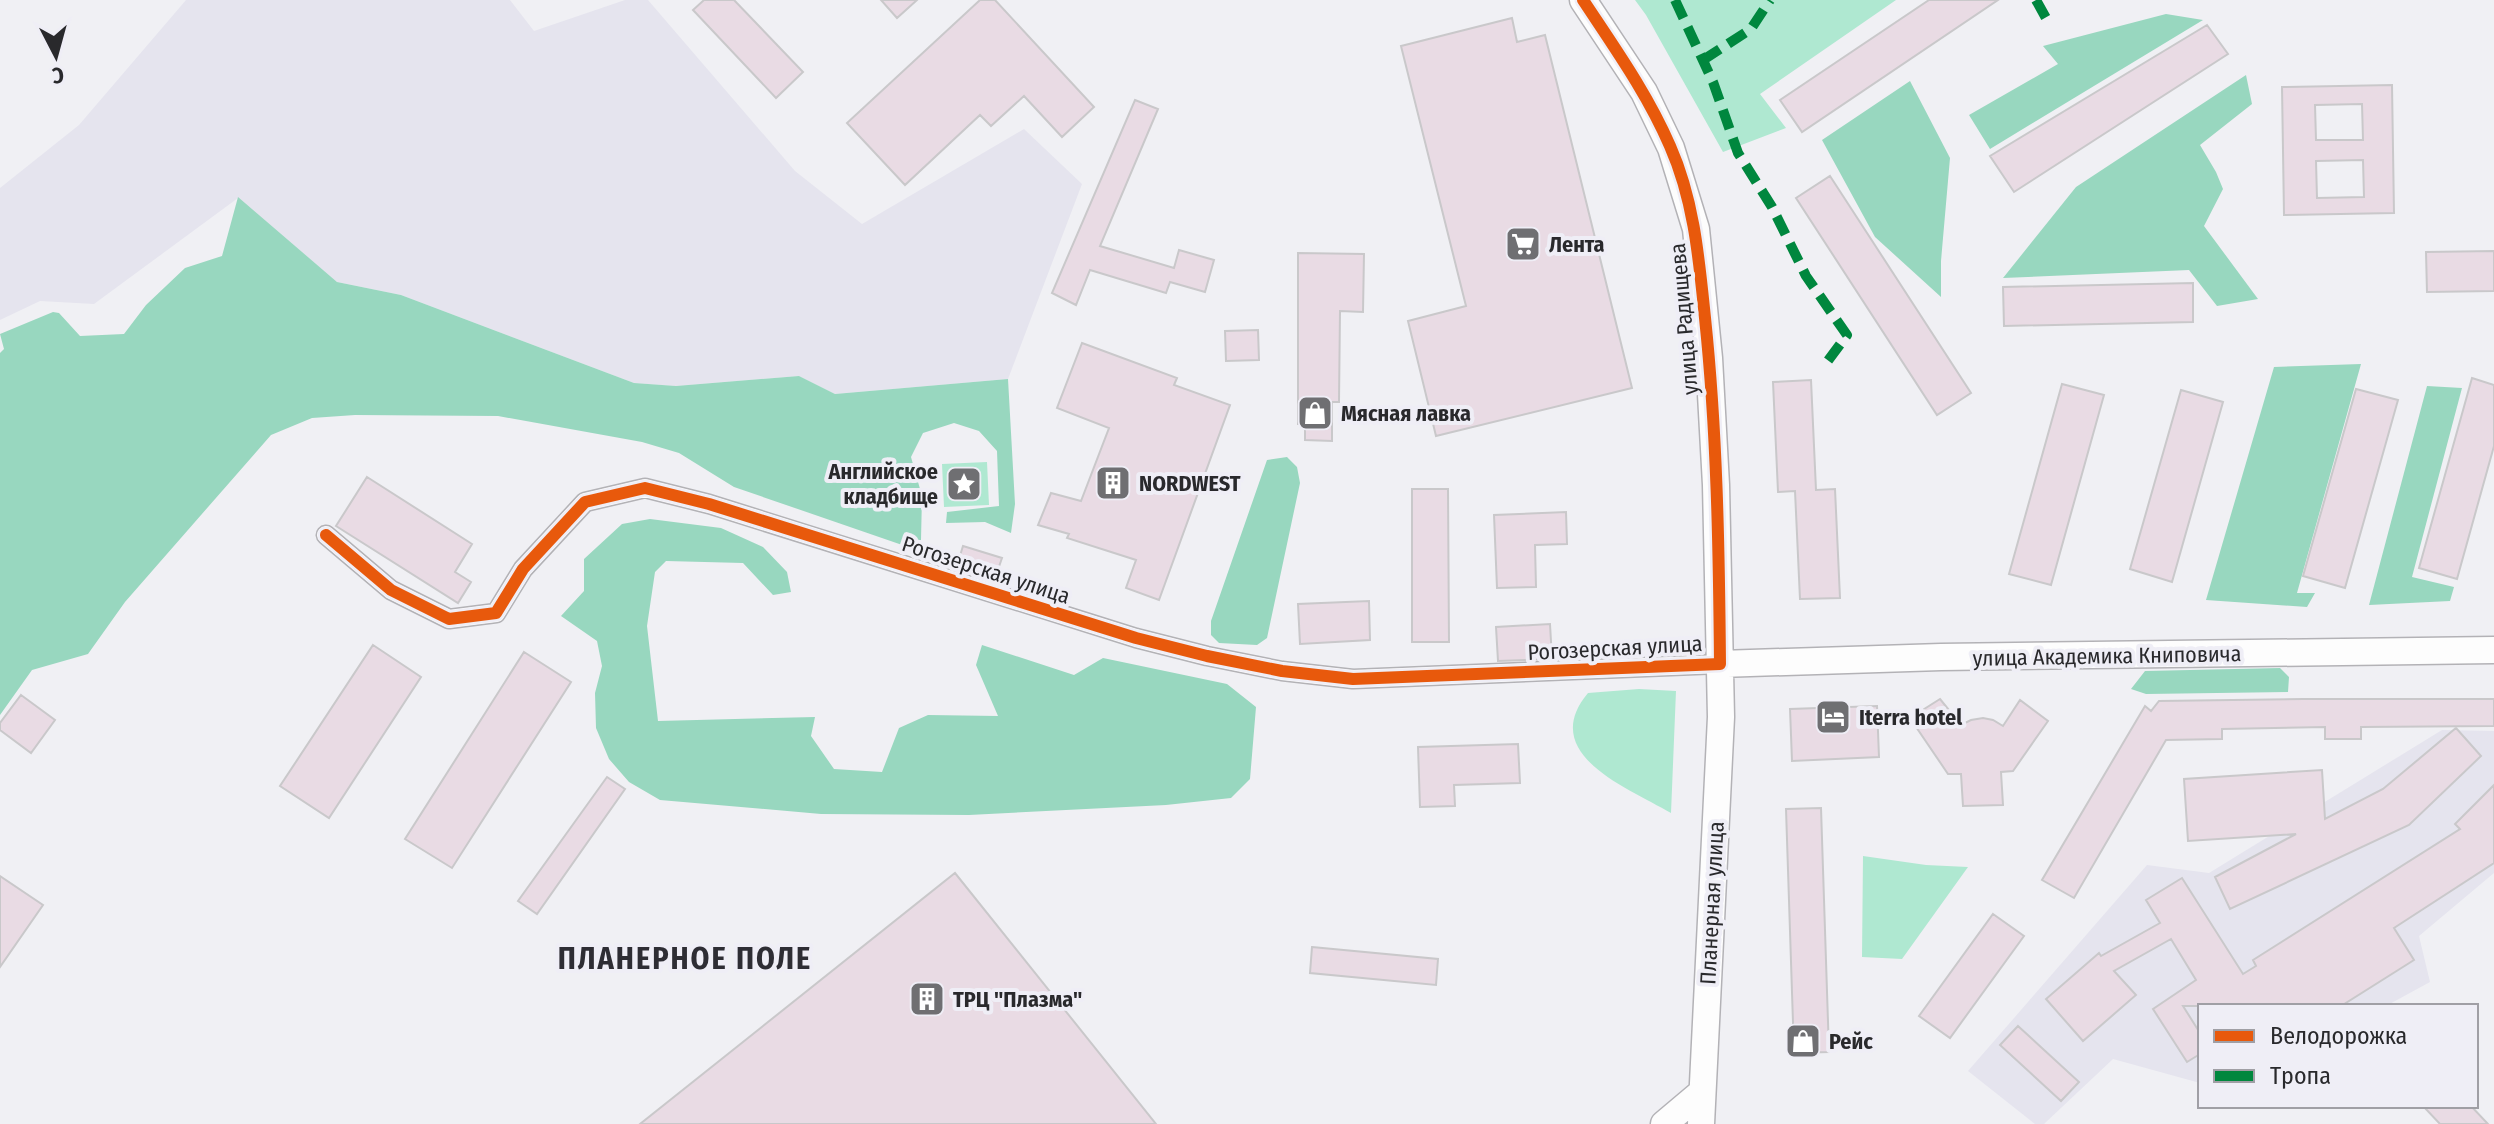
<svg xmlns="http://www.w3.org/2000/svg" width="2494" height="1124" font-family="'Fira Sans Condensed',sans-serif">
<rect width="100%" height="100%" fill="#f0f0f4"/>
<path fill="#e5e4ee" d="M186,0H510L534,31L625,0H648L795,171L862,224L1024,129L1082,184L1008,379L835,394L799,376L676,386L634,383L401,295L337,282L238,198L94,304L40,301L0,320V188L79,125Z
M2442,730L2494,731V873L2419,936L2430,982L2386,1006H2200V1083L2113,1059L2044,1124H2035L1968,1071L2147,865L2209,873Z"/>
<path fill="#afe8d1" d="M1635,0H1896L1760,94L1786,128L1723,152L1646,15Z
M987,462L989,505L944,507L942,464Z
M1639,689L1676,691L1671,813C1628,788 1537,754 1588,693Z
M1863,856L1926,865L1968,867L1902,959L1862,957Z"/>
<path fill="#98d7bf" d="M2166,14L2203,20L1990,149L1969,115L2058,64L2043,46Z
M2246,75L2252,104L2200,145L2216,172L2223,189L2204,226L2258,299L2217,306L2189,270L2003,278L2076,187Z
M1910,81L1950,158L1941,261V297L1875,237L1822,140Z
M238,197L337,282L401,295L634,383L676,386L799,376L835,394L1008,379L1015,504L1011,533L985,522L946,523L947,512L999,506L997,451L979,431L954,423L923,433L911,457L922,496L921,540L908,547L734,487L679,453L642,442L498,416L355,415L312,418L271,435L125,602L88,654L32,670L0,715V353L4,349L0,334L53,312L59,313L80,336L124,334L146,305L185,268L222,256Z
M2361,364L2297,593H2315L2307,607L2206,600L2274,367Z
M2427,386L2462,388L2412,577L2454,587L2450,601L2369,605Z
M1287,457L1297,467L1300,483L1267,638L1257,645L1219,643L1211,635V621L1267,460Z
M650,519L721,528L763,547L787,572L791,592L773,595L743,563L666,561L655,572L647,626L658,721L815,717L811,736L834,769L882,772L899,728L928,715L998,716L976,665L982,645L1074,675L1103,658L1227,684L1256,707L1250,779L1231,798L1166,805L969,815L821,814L660,800L629,782L609,759L596,728L595,693L602,666L597,641L561,616L584,591V559L622,524Z
M2280,668L2289,677L2288,692L2146,694L2131,689L2145,671Z"/>
<path fill="#e9dbe4" stroke="#c9c8ca" stroke-width="2" fill-rule="evenodd" d="M704,0H734L803,72L776,98L693,10Z
M881,0H917L897,18Z
M980,0H995L1094,107L1062,137L1024,96L991,126L980,115L905,185L847,123Z
M1929,0H1998L1802,132L1780,100Z
M1512,18L1517,42L1545,35L1632,388L1436,436L1408,321L1466,306L1401,46Z
M2207,25L2228,54L2014,192L1990,156Z
M2392,85L2394,213L2284,215L2282,87ZM2362,104L2363,140H2316L2315,105ZM2363,160L2364,197L2317,198L2316,161Z
M1135,100L1158,109L1100,246L1174,268L1179,250L1214,260L1205,292L1170,282L1166,293L1090,270L1076,305L1052,293Z
M1830,176L1971,393L1937,415L1796,198Z
M2494,251V291L2427,292L2426,252Z
M1298,253L1364,254L1363,312L1340,311L1339,402H1332V441L1305,440V424H1298Z
M2193,283V322L2004,326L2003,287Z
M1258,330L1259,360L1226,361L1225,331Z
M1082,343L1177,378L1174,385L1230,405L1159,600L1126,588L1136,560L1067,538L1069,534L1038,525L1051,493L1081,501L1109,428L1057,408Z
M2472,378L2494,385V446L2457,579L2419,568Z
M1811,380L1816,490L1835,489L1840,598L1800,599L1795,491L1778,492L1773,382Z
M2062,384L2104,395L2051,585L2009,574Z
M2356,389L2398,400L2345,588L2303,576Z
M2181,390L2223,402L2172,582L2130,569Z
M367,477L472,544L455,572L471,582L458,603L336,526Z
M1412,489H1448L1449,642H1412Z
M1566,512L1567,544L1535,545L1536,587L1497,588L1494,515Z
M963,546L1002,558L994,581L956,569Z
M1369,601L1370,640L1300,644L1298,604Z
M1550,624L1552,659L1498,661L1496,627Z
M373,645L421,677L329,818L280,786Z
M524,652L571,682L452,868L405,839Z
M21,695L55,720L31,753L0,730V723Z
M1940,699L1961,725L1971,720L1983,718L1993,720L2003,726L2020,700L2048,721L2013,771L2001,772L2003,805L1963,806L1961,774H1948L1910,718Z
M2303,699H2494V726L2361,727V739H2325V727L2222,729V739L2166,740L2074,898L2042,880L2145,706L2151,711L2159,701Z
M1877,706L1879,757L1792,761L1790,709Z
M2456,728L2481,756L2409,825L2230,909L2215,877L2296,834L2188,841L2184,779L2322,770L2325,819L2383,789Z
M1518,744L1520,783L1454,785L1455,806L1420,807L1418,747Z
M607,777L625,789L537,914L518,901Z
M2494,785V863L2394,928L2414,960L2341,1006H2183L2200,1033V1054L2187,1062L2153,1009L2196,980L2171,939L2114,971L2136,995L2083,1041L2046,999L2099,953L2101,956L2160,923L2146,900L2182,878L2243,974L2256,966L2253,960L2460,829L2455,824Z
M1821,808L1829,1052L1794,1053L1786,809Z
M955,873L1156,1124H640Z
M0,876L43,905L0,967Z
M1993,914L2024,936L1950,1038L1919,1016Z
M1312,947L1438,959L1436,985L1310,973Z
M2018,1026L2079,1082L2061,1101L2000,1045Z
M2423,1106H2471L2488,1124H2440Z"/>
<g fill="none" stroke-linecap="round" stroke-linejoin="round">
<defs>
<path id="street" d="M326,535L391,590L449,619L496,613L523,569L585,502L645,488L709,504L1136,638L1207,656L1282,671L1353,679L1720,664"/>
<path id="secondary" d="M1583,0L1644,92L1671,148L1696,229L1709,358L1716,485L1721,717L1701,1124
M1720,664L1941,657L2494,650
M1664,1124L1702,1092"/>
</defs>
<use href="#street" stroke="#b3b2b6" stroke-width="21"/>
<use href="#secondary" stroke="#b3b2b6" stroke-width="29"/>
<use href="#street" stroke="#fdfdfd" stroke-width="18"/>
<use href="#secondary" stroke="#fdfdfd" stroke-width="26"/>
<path stroke="#00873e" stroke-width="10" stroke-dasharray="20 10" stroke-linecap="butt" d="M1675,0L1713,82L1738,153L1772,207L1806,276L1847,335L1827,362
M2036,0L2046,18
M1703,60L1751,29L1770,0"/>
<defs>
<path id="cycleway" d="M326,535L391,590L449,619L496,613L523,569L585,502L645,488L709,504L1136,638L1207,656L1282,671L1353,679L1720,664C1719,548 1717,432 1705,318C1699,259 1694,200 1670,146C1647,93 1614,47 1583,0"/>
</defs>
<use href="#cycleway" stroke="#efeef6" stroke-width="17"/>
<use href="#cycleway" stroke="#e8590c" stroke-width="12"/>
</g>
<defs>
<symbol id="supermarket-square" viewBox="-11 -11 22 22"><rect x="-9" y="-9" width="18" height="18" rx="4" fill="#6f6f72" stroke="#efeef6"/><path d="M-6-5.5h2.5l.6 2H6L4.5 2H-2.5L-4.4-4H-6ZM-1.5 3.2a1.3 1.3 0 1 0 .1 0ZM3 3.2a1.3 1.3 0 1 0 .1 0Z" fill="#fff"/></symbol>
<symbol id="shop-square" viewBox="-11 -11 22 22"><rect x="-9" y="-9" width="18" height="18" rx="4" fill="#6f6f72" stroke="#efeef6"/><path d="M-5-2.5h2.3a2.7 3.5 0 0 1 5.4 0H5L5.5 6h-11ZM-1.5-2.5h3a1.5 2.3 0 0 0-3 0Z" fill="#fff"/></symbol>
<symbol id="building-square" viewBox="-11 -11 22 22"><rect x="-9" y="-9" width="18" height="18" rx="4" fill="#6f6f72" stroke="#efeef6"/><path d="M-4-6H4V6H1V3H-1V6H-4ZM-2.5-4.3h1.7v1.8h-1.7ZM.8-4.3h1.7v1.8H.8ZM-2.5-1h1.7V.8h-1.7ZM.8-1h1.7V.8H.8Z" fill="#fff"/></symbol>
<symbol id="sight-square" viewBox="-11 -11 22 22"><rect x="-9" y="-9" width="18" height="18" rx="4" fill="#6f6f72" stroke="#efeef6"/><path d="M0-6L1.8-2.2L6-1.7L2.9 1.2L3.7 5.4L0 3.3L-3.7 5.4L-2.9 1.2L-6-1.7L-1.8-2.2Z" fill="#fff"/></symbol>
<symbol id="hotel-square" viewBox="-11 -11 22 22"><rect x="-9" y="-9" width="18" height="18" rx="4" fill="#6f6f72" stroke="#efeef6"/><path d="M-6-4.5h1.5V1H6V5H4.5V3h-9V5H-6ZM-4 0a1.8 1.8 0 1 1 3.6 0ZM.5 0V-2.5h3Q6-2.5 6 0Z" fill="#fff"/></symbol>
</defs>
<g fill-rule="evenodd">
<use href="#supermarket-square" x="1503" y="224" width="40" height="40"/>
<use href="#shop-square" x="1295" y="393" width="40" height="40"/>
<use href="#building-square" x="1093" y="463" width="40" height="40"/>
<use href="#sight-square" x="944" y="464" width="40" height="40"/>
<use href="#hotel-square" x="1813" y="697" width="40" height="40"/>
<use href="#building-square" x="907" y="979" width="40" height="40"/>
<use href="#shop-square" x="1783" y="1021" width="40" height="40"/>
</g>
<g text-anchor="middle" dominant-baseline="central" stroke-width="8" stroke-linejoin="round" paint-order="stroke">
<g font-size="22" font-weight="bold" fill="#29292c" stroke="#efeef6" text-anchor="start">
<text x="1549" y="244">Лента</text>
<text x="1341" y="413">Мясная лавка</text>
<text x="938" y="471" text-anchor="end">Английское<tspan x="938" dy="25">кладбище</tspan></text>
<text x="1139" y="483">NORDWEST</text>
<text x="1859" y="717">Iterra hotel</text>
<text x="953" y="999">ТРЦ "Плазма"</text>
<text x="1829" y="1041">Рейс</text>
</g>
<g font-size="22" fill="#29292c" stroke="#efeef6">
<text transform="translate(1684 319) rotate(-95)">улица Радищева</text>
<text transform="translate(986 570) rotate(18)">Рогозерская улица</text>
<text transform="translate(1615 648) rotate(-3)">Рогозерская улица</text>
<text transform="translate(2107 656) rotate(-1)">улица Академика Книповича</text>
<text transform="translate(1712 903) rotate(-87)">Планерная улица</text>
</g>
<g font-size="30" font-weight="bold" letter-spacing="2" fill="#2e2d34" stroke="#efeef6">
<text x="685" y="959">ПЛАНЕРНОЕ ПОЛЕ</text>
</g>
</g>
<rect x="2198" y="1004" width="280" height="104" fill="#efeef6" stroke="#a09fa5" stroke-width="2"/>
<rect x="2214" y="1030" width="40" height="12" fill="#e8590c" stroke="#a09fa5" stroke-width="2"/>
<text x="2270" y="1044" font-size="24" fill="#29292c">Велодорожка</text>
<rect x="2214" y="1070" width="40" height="12" fill="#00873e" stroke="#a09fa5" stroke-width="2"/>
<text x="2270" y="1084" font-size="24" fill="#29292c">Тропа</text>
<g transform="translate(56 56) rotate(174)" stroke="#efeef6" stroke-width="6" paint-order="stroke">
<path d="M0-6L14 30L0 20L-14 30Z" fill="#29292c"/>
<text y="-12" font-size="22" font-weight="bold" text-anchor="middle" fill="#29292c">С</text>
</g>
</svg>
